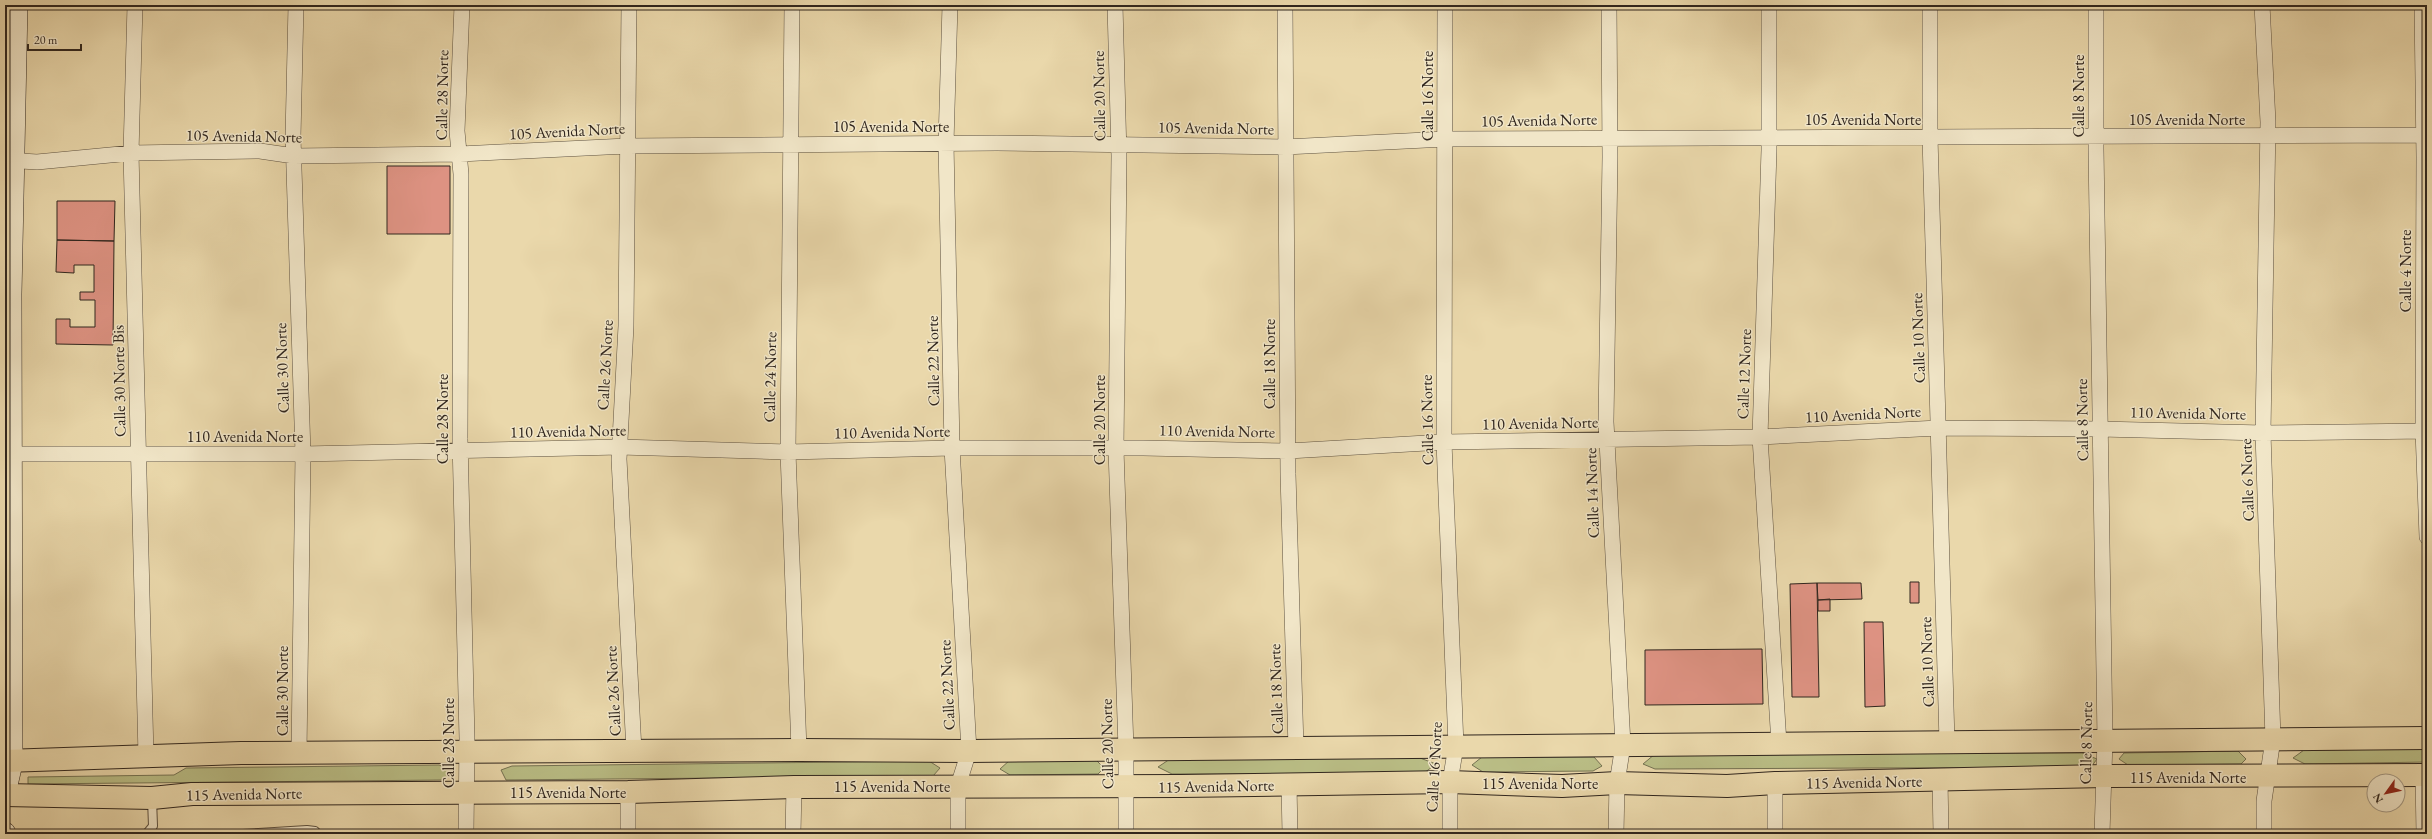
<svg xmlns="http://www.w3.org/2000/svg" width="2432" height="839" font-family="'EB Garamond',serif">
<rect width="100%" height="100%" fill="#ead8ab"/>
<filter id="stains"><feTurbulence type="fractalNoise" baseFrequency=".005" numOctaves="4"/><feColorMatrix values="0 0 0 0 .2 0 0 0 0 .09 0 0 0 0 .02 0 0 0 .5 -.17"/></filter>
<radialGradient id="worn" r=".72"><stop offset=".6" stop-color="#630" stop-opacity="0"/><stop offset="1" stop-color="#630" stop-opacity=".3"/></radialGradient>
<path fill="#babe86" stroke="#757252" d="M2427,749V762L2305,764L2293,758L2304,750Z
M2238,751L2246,759L2241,764L2128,765L2119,759L2124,753Z
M2082,753L2097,759L2091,767L1655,769L1643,764L1655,754Z
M1482,757H1594L1602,766L1593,771L1483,772L1472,765Z
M1420,758L1436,764L1424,773L1172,774L1158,767L1170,759Z
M1095,759L1104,768L1098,774L1010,775L1000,769L1010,760Z
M929,761L940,768L933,776L506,780L501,770L512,766Z
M439,765L454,770L444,780L28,784V777L174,775L186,768Z"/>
<path fill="#dd9282" stroke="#30261e" d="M387,166H450V234H387Z
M57,201H115L114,241L57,240Z
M57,240L114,241L113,345L56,344V319H70V327H95V300H80V292H94V265H74V273L56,272Z
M1910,582H1919V603H1910Z
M1817,583H1861L1862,599L1818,600Z
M1817,583L1819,697H1792L1790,584Z
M1830,599V611H1818V600Z
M1864,622H1883L1885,706L1865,707Z
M1762,649L1763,704L1645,705V650Z"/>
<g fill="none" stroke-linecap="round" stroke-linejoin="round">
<defs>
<path id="service" d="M152,834L148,832L153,826L152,799
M243,834L307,830L315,831L318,834"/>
<path id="minor" d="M135,5L131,153L146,756
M296,5L293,137L303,454L299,753
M462,5L457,131L461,174L460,439L467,739L466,834
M629,5L626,326L619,459L634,751
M792,5L788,452L799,750
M950,5L946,143L952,448L969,751L958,786V834
M1115,5L1119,156L1116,449L1126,749V834
M1285,5L1288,474L1296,748
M1445,5L1444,442L1456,746L1450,782V834
M1609,5L1610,157L1606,422L1623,745L1617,783L1616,834
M1769,5V150L1760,437L1779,744
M1930,5V137L1947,742
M2096,5V149L2105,740L2102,834
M2262,5L2268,122L2263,433L2273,739L2264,801V834
M2422,5L2424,157L2423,430L2427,537
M5,160L37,162L131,153L260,151L294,156L460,154L627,146L997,143L1285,147L1446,139L2427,135
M5,454H303L620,447L788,452L952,448H1143L1288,451L1444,442L1760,437L1939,428L2100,429L2263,433L2427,431
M2423,775L2424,834
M1940,780L1941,834
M1289,785L1290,834
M628,834V792
M793,834L794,787
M1775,834V783"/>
<path id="secondary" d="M5,794L12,763L11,294L17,5
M5,833V834"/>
<path id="primary" d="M5,761L241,753L799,750L969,751L2427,738
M5,795L152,798L192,794L628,792L794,787L1181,786L1450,782L1562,786L1617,783L1727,786L1775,783L2105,776L2427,775"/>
</defs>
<use href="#service" stroke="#5e5241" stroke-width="10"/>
<use href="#minor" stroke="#5e5241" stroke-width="16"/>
<use href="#secondary" stroke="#30261e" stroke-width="22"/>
<use href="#primary" stroke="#30261e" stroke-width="24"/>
<use href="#service" stroke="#f1e6c8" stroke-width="8"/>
<use href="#minor" stroke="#f1e6c8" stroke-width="15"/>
<use href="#secondary" stroke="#f1e6c8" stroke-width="21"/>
<use href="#primary" stroke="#ead8ab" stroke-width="22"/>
</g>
<g text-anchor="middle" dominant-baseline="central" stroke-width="3" stroke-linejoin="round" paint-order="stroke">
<g font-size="16" fill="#30261e" stroke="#f1e6c8">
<text transform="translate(442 95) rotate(-89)">Calle 28 Norte</text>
<text transform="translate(1099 96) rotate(-91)">Calle 20 Norte</text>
<text transform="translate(1427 96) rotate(-90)">Calle 16 Norte</text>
<text transform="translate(2078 96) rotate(-90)">Calle 8 Norte</text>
<text x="1863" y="119">105 Avenida Norte</text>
<text x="2187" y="119">105 Avenida Norte</text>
<text transform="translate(1539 120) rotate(-1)">105 Avenida Norte</text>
<text x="891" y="126">105 Avenida Norte</text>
<text transform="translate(1216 128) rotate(1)">105 Avenida Norte</text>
<text transform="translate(567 131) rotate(-3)">105 Avenida Norte</text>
<text transform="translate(244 136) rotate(1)">105 Avenida Norte</text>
<text transform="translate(2405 271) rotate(-90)">Calle 4 Norte</text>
<text transform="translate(1918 338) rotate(-92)">Calle 10 Norte</text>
<text transform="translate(933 361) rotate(-91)">Calle 22 Norte</text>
<text transform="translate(1269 364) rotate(-90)">Calle 18 Norte</text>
<text transform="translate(605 365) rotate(-87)">Calle 26 Norte</text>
<text transform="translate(282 368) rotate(-92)">Calle 30 Norte</text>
<text transform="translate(1744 374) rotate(-88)">Calle 12 Norte</text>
<text transform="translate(770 377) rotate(-89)">Calle 24 Norte</text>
<text transform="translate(119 381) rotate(-91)">Calle 30 Norte Bis</text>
<text transform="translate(2188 413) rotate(1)">110 Avenida Norte</text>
<text transform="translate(1863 414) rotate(-3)">110 Avenida Norte</text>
<text transform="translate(442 419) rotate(-90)">Calle 28 Norte</text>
<text transform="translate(1099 420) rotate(-90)">Calle 20 Norte</text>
<text transform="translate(1427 420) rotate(-91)">Calle 16 Norte</text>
<text transform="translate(2082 420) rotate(-91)">Calle 8 Norte</text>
<text transform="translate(1540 423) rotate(-1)">110 Avenida Norte</text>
<text transform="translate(568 431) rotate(-1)">110 Avenida Norte</text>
<text transform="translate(1217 431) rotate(1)">110 Avenida Norte</text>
<text transform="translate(892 432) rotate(-1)">110 Avenida Norte</text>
<text x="245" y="436">110 Avenida Norte</text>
<text transform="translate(2247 480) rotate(-92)">Calle 6 Norte</text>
<text transform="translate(1592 493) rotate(-92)">Calle 14 Norte</text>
<text transform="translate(1927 662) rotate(-92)">Calle 10 Norte</text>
<text transform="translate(947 685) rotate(-93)">Calle 22 Norte</text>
<text transform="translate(1276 689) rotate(-92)">Calle 18 Norte</text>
<text transform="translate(282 691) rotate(-90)">Calle 30 Norte</text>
<text transform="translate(613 691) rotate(-93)">Calle 26 Norte</text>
<text transform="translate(448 743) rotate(-90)">Calle 28 Norte</text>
<text transform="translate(2086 743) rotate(-89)">Calle 8 Norte</text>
<text transform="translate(1107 744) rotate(-91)">Calle 20 Norte</text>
<text transform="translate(1434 767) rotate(-87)">Calle 16 Norte</text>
<text x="2188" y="777">115 Avenida Norte</text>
<text transform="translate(1864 782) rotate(-1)">115 Avenida Norte</text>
<text x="1540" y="783">115 Avenida Norte</text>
<text x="892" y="786">115 Avenida Norte</text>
<text transform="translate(1216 786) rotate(-1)">115 Avenida Norte</text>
<text x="568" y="792">115 Avenida Norte</text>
<text transform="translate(244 794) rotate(-1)">115 Avenida Norte</text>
</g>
</g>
<rect width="2432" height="839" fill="none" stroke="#ead8ab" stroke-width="20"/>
<rect x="6" y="6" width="2420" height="827" fill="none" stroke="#30261e" stroke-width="2"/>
<rect x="10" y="10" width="2412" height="819" fill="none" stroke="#30261e"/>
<g transform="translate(2386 793) rotate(237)"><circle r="19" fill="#f1e6c8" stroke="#a49984"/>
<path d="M0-3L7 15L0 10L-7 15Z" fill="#8f2418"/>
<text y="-6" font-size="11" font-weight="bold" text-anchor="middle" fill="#30261e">N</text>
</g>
<path d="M28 44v6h53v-6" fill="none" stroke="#30261e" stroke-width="2"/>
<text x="34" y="44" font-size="12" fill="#30261e" stroke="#f1e6c8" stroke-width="3" paint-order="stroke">20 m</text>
<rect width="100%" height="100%" filter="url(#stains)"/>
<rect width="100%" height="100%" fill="url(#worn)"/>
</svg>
